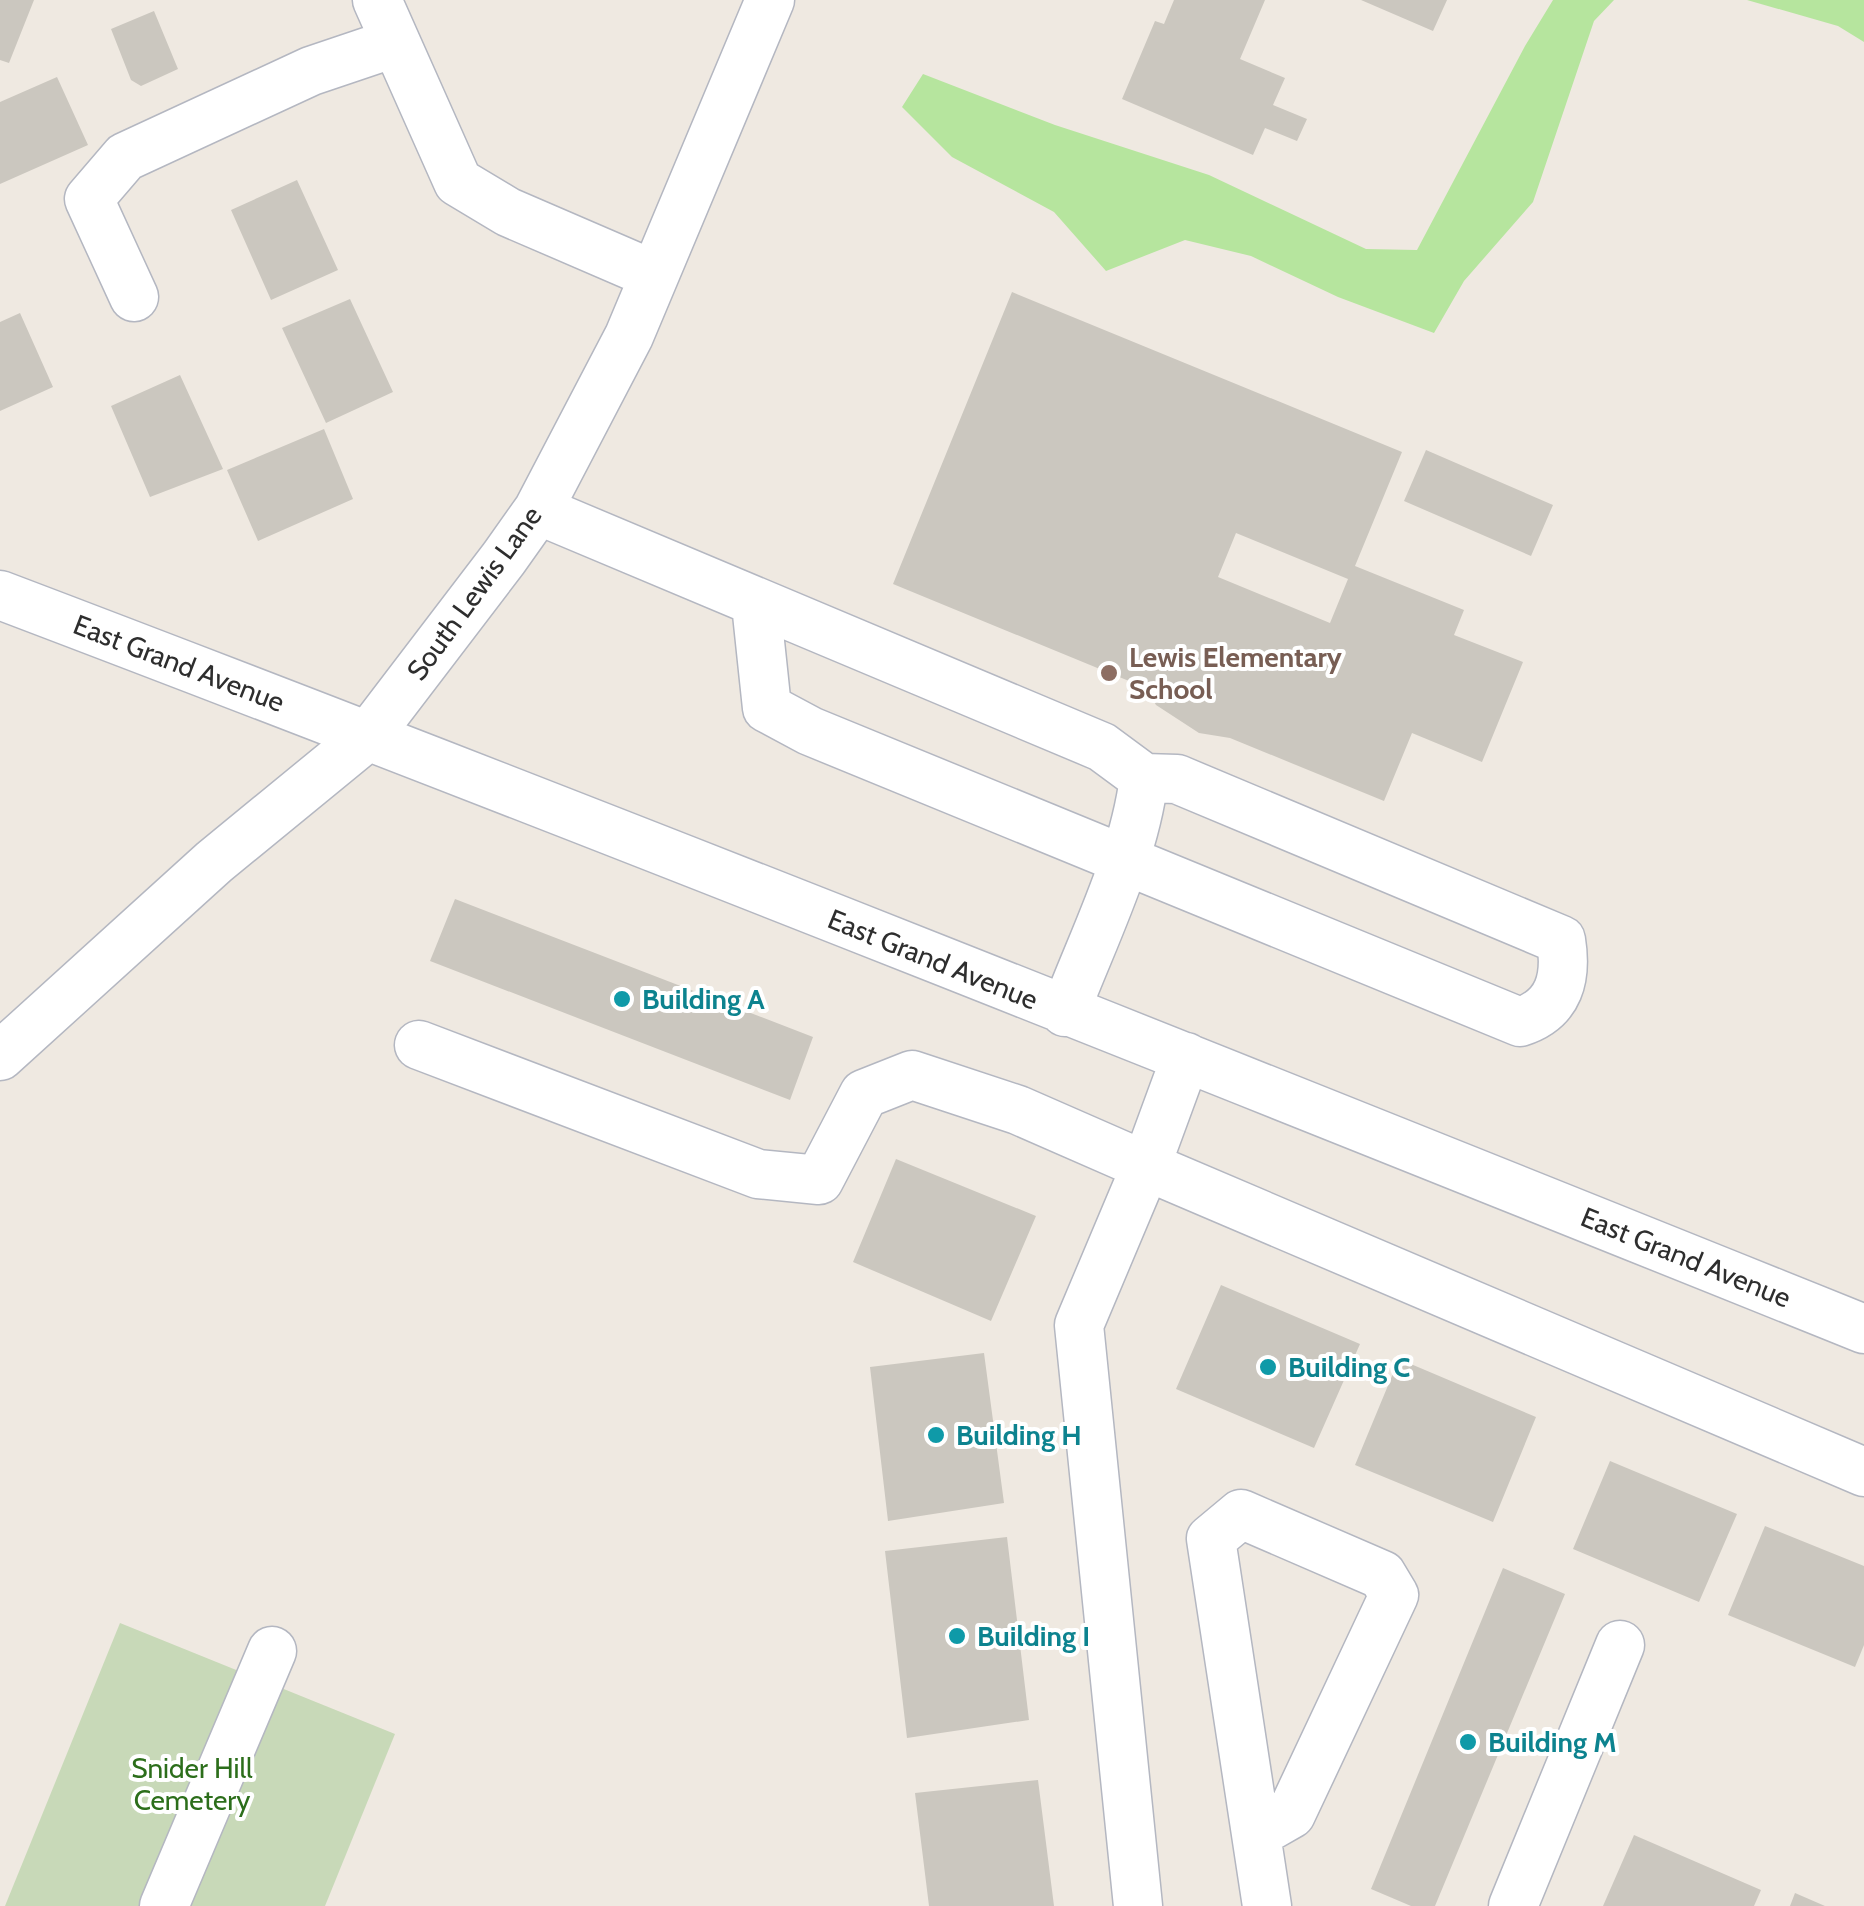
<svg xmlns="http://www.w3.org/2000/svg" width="1864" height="1906" font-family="Cabin,sans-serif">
<rect width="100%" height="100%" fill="#efe9e1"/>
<path fill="#b6e59e" d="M1553,0H1614L1594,21L1533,202L1464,281L1434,333L1338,297L1251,256L1185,240L1106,271L1054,212L952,157L902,107L923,74L1055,125L1209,175L1366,249L1417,250L1525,46Z
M1747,0H1864V42L1838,26Z"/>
<path fill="#c8d9b8" d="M120,1623L395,1734L325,1906H5Z"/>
<path fill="#cbc7bf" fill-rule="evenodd" d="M0,0H34L9,63L0,60Z
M1174,0H1265L1240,59L1285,78L1273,105L1307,119L1297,141L1265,128L1253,155L1122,99L1155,21L1164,24Z
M1361,0H1447L1433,31Z
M154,11L178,69L141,86L131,80L111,29Z
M57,77L88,145L0,184V102Z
M297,180L338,270L271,300L231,210Z
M1012,292L1402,452L1355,566L1464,610L1454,635L1523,662L1482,762L1412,733L1384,801L1230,738L1199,733L1156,705L1146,688L893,584ZM1236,533L1348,579L1330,623L1218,577Z
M350,299L393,392L326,423L282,328Z
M20,313L53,387L0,411V322Z
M180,375L223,469L150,497L111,406Z
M324,429L353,499L258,541L227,470Z
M1426,450L1553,505L1531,556L1404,501Z
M455,899L813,1037L790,1100L430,961Z
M896,1159L1036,1216L991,1321L853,1262Z
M1221,1285L1360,1344L1314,1448L1176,1389Z
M984,1353L1004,1503L888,1521L870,1367Z
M1399,1359L1536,1417L1493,1522L1355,1465Z
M1610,1461L1737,1514L1699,1602L1573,1549Z
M1765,1526L1864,1566V1645L1855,1667L1728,1615Z
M1007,1537L1029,1720L907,1738L885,1551Z
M1503,1568L1565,1594L1435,1906H1411L1371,1889Z
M1038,1780L1054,1906H929L915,1793Z
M1634,1835L1761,1890L1754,1906H1603Z
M1795,1893L1825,1906H1790Z"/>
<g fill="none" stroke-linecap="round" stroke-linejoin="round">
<defs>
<path id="minor" d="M377,0L458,182L508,212L654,275
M134,297L89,199L125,157L311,71L394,43
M538,510L1102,747L1144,778L1177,779L1561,940C1567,977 1560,1009 1520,1022L810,731L767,708L756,604
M0,595C624,832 1244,1080 1864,1329
M1065,1012C1094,936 1134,858 1144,778
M419,1045L758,1174L819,1180L864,1094L912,1075L1018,1110L1146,1166L1079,1325L1138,1906
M0,1056L214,862L369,735L504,558L538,510L629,336L770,0
M1186,1057L1146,1166L1864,1472
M1256,1834L1291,1814L1394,1595L1382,1575L1241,1514L1211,1539L1267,1906
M164,1906L272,1651
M1513,1906L1620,1645"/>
</defs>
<use href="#minor" stroke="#b4b7c1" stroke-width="51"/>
<use href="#minor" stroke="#fff" stroke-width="48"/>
</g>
<circle fill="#8d6e63" stroke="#fff" stroke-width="4" cx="1109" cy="673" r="10"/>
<g fill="#0f9aa8" stroke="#fff" stroke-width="4">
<circle cx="622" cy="999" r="10"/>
<circle cx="1268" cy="1367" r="10"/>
<circle cx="936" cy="1435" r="10"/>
<circle cx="957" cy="1636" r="10"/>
<circle cx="1468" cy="1742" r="10"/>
</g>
<g text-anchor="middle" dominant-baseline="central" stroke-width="8" stroke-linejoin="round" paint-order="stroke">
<g font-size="28" fill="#2e2e2e" stroke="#fff">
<text transform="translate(474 593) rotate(-54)">South Lewis Lane</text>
<text transform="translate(179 663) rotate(21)">East Grand Avenue</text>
<text transform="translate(933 959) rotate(22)">East Grand Avenue</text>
<text transform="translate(1686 1257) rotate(22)">East Grand Avenue</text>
</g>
<g font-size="28" font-weight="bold" fill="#785e54" stroke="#fff" text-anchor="start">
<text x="1129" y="657">Lewis Elementary<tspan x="1129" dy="32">School</tspan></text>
</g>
<g font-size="28" font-weight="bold" fill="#0d838f" stroke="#fff" text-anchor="start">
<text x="642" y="999">Building A</text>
<text x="1288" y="1367">Building C</text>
<text x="956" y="1435">Building H</text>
<text x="977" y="1636">Building I</text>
<text x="1488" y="1742">Building M</text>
</g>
<g font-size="28" fill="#2c6e1b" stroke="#fff">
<text x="192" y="1768">Snider Hill<tspan x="192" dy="32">Cemetery</tspan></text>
</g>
</g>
</svg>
